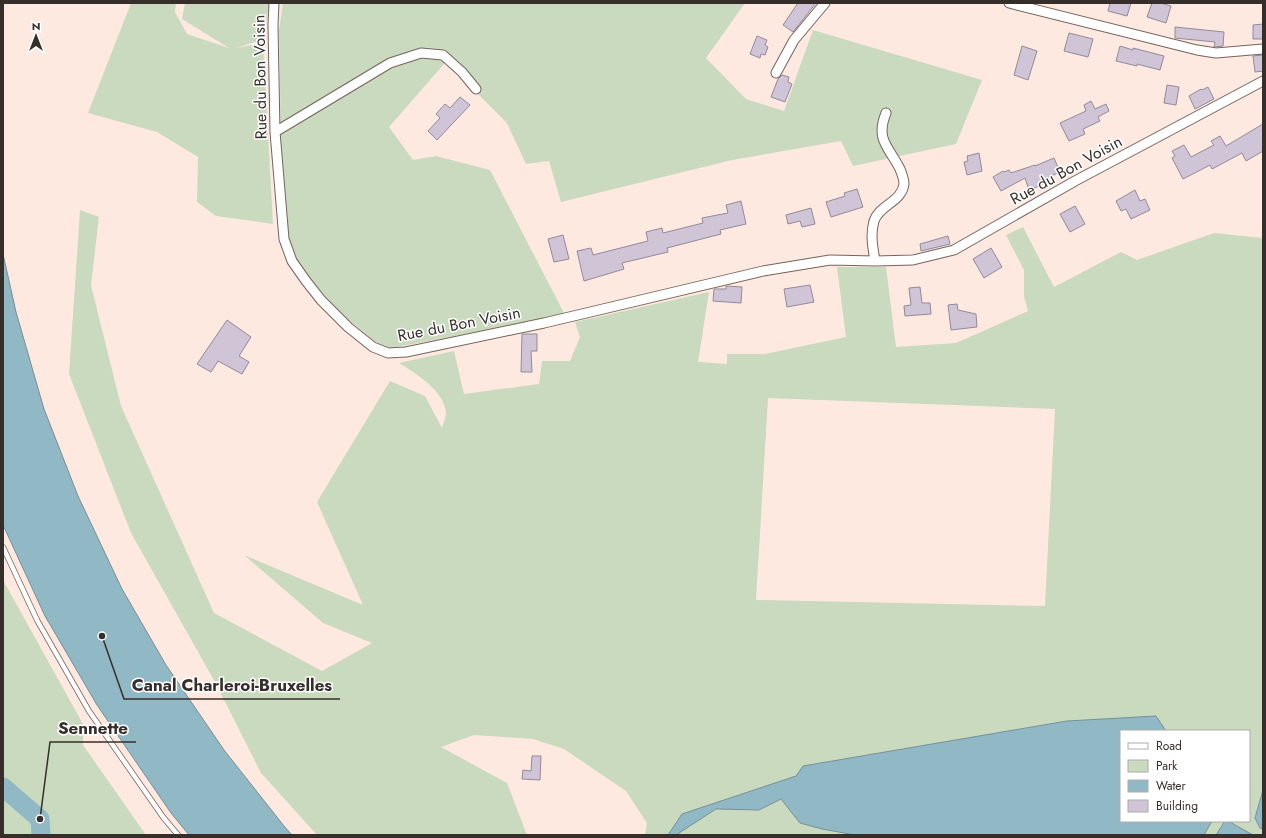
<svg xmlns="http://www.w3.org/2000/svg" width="1266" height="838" font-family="Jost,sans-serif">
<rect width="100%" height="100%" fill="#fee9e1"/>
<path fill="#cadabe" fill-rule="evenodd" d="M131,3H176L175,12L187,34L229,48L182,19L185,3H269L264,39L236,48L263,43L273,224L216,216L197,202L198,157L157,132L88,113Z
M283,3H745L706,58L746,99L784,111L813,30L982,80L956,144L853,166L841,141L732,160L561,202L549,161L526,164L507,123L478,94L479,86L451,55L444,64L389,127L413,160L436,156L490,170L565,315L392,348L381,346L339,312L299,265L285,232L282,200L279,30Z
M80,210L99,217L91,285L121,406L214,613L322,671L372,643L323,623L244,555L363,605L317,502L390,381L425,396L442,428C443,424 446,417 446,413C444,390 416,374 399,363L454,351L464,394L539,384L542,361H570L580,337L575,322L709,292L698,362L727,364V354H765L846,337L837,267H886L896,347L956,343L1028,311L1024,297V270L1006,235L1023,227L1054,287L1121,252L1137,260L1214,233L1263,238V790L1255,818L1260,828L1263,829V835H1253L1228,821H1249V731H1166L1156,716L1067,721L803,766L796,776L682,814L668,835H645L647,823L626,791L564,749L533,739L474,735L441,747L507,783L527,835H317L261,773L215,682L131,533L69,374ZM768,398L1055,409L1045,606L756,600Z
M3,580L83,724V745L146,835H3Z
M781,799L800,823L822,829L855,835H676L716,809L759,810Z
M1212,821H1225L1216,835H1204Z"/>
<path fill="#91b8c5" stroke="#768f97" d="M3,254L16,312L44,409L78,496L122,589L166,665L224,750L284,826L292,835H189L171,813L97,705L45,616L3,525Z
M1156,716L1166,731H1121V821H1212L1204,835H855L822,829L800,823L781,799L759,810L716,809L676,835H668L682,814L796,776L803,766L1067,721Z
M1263,790V829L1260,828L1255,818Z
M1225,821H1228L1253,835H1216Z"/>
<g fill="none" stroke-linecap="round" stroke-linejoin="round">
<path stroke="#91b8c5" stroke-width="19" d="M3,787L40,819L41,835"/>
</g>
<path fill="#cfc5d6" stroke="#928999" d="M798,3H816L793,32L783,25Z
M1110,3H1131L1127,16L1108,11Z
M1152,3H1161L1171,6L1166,23L1147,17Z
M1263,24V39H1253V25Z
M1175,27L1224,32L1223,46L1214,47L1215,42L1175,38Z
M1069,33L1093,39L1088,57L1064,51Z
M757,36L767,40L765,45L768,47L765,55L761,54L760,58L750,54Z
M1022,46L1037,51L1028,80L1014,75Z
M1120,46L1133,50V48L1164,56L1160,70L1137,64V66L1116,61Z
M1263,55V71L1255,72L1253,56Z
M782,75L789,77L788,82L792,84L785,102L771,97L778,79Z
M1167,85L1179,87L1176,105L1164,103Z
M1208,87L1214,99L1195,109L1189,96L1201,89L1202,90Z
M460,97L470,105L437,140L428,131L440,118L436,114L445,104L450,108Z
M1091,101L1095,109L1106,104L1109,111L1098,117L1100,121L1083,129L1085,134L1069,141L1060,123L1086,111L1084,105Z
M1263,124V151L1246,161L1242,153L1212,169L1210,165L1183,179L1172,158L1175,156L1172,151L1184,145L1191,157L1214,145L1211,141L1220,136L1226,146Z
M979,153L982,171L967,175L964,162L968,161L967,156Z
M1054,158L1060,172L1040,181L1042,185L1029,190L1025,178L1001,191L993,177L1003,171L1004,172L1009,170L1011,173L1035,165V166Z
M857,189L863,207L831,217L826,202L845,196L844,193Z
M1135,190L1140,201L1145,199L1150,210L1131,219L1126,209L1121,211L1116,201Z
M741,201L746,224L720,230L721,234L667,248L668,252L622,263L624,269L584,281L577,251L591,248L593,255L648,241L646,232L662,228L663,233L703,223L702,218L728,213L726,205Z
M1075,206L1085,224L1070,232L1060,214Z
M811,208L815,224L802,227L800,221L788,224L786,215Z
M563,235L569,259L554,262L548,239Z
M948,236L950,244L921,251L920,244Z
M991,248L1002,267L984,278L973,259Z
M810,285L814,302L787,307L784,289Z
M726,286L742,287L741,303L713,301L714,289H726Z
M920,287L922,303H930L931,314L905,316L904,306L911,305L909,288Z
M957,304L958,310L976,314L977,327L951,330L948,305Z
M227,320L251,337L239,356L249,362L242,374L218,361L211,372L197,364Z
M522,334H537V351H531L532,372H521Z
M532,756H541L540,780L522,779L523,770L531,771Z"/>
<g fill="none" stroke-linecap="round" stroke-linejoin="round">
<defs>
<path id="service" d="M3,547L37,620L89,711L163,817L178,835"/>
<path id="minor" d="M274,3L273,25L275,132L284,239L292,261L306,281L321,300L348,327L373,347L388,353L406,352L544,323L763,271L830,260L875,261L913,260L954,250L1075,181L1263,81
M1009,3L1197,50L1216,53L1263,49
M776,73L794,40L825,3
M275,132L390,63L421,53L443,55L462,72L476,89
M875,261C873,248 870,235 874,221C879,205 902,202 904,184C904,179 902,174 900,169C889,147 875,140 886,113"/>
</defs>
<use href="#service" stroke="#75635c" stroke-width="6"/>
<use href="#minor" stroke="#75635c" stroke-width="11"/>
<use href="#service" stroke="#fff" stroke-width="4.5"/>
<use href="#minor" stroke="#fff" stroke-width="9"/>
</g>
<g text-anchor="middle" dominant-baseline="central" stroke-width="3" stroke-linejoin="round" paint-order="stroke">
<g font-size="16" fill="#362e2b" stroke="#fff">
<text transform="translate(260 77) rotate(-91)">Rue du Bon Voisin</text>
<text transform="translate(1066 170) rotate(-29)">Rue du Bon Voisin</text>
<text transform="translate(459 324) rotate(-11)">Rue du Bon Voisin</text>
</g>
</g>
<path fill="none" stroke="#362e2b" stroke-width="1.5" d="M102 636L124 699H340M40 819L50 742H136"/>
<g fill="#362e2b" stroke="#fff" stroke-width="1.5">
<circle cx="102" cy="636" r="4"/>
<circle cx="40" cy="819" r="4"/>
</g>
<g font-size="17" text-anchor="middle" font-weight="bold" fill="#362e2b" stroke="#fff" stroke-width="3" stroke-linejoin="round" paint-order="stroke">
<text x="232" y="691">Canal Charleroi-Bruxelles</text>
<text x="93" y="734">Sennette</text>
</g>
<rect width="1266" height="838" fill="none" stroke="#362e2b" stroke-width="8"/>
<rect x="1120" y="730" width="130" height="92" fill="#ffffff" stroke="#afabaa"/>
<rect x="1128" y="743" width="20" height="6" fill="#ffffff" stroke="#afabaa"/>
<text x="1156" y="750" font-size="12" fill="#362e2b">Road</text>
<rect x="1128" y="760" width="20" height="12" fill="#cadabe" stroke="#afabaa"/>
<text x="1156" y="770" font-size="12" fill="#362e2b">Park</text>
<rect x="1128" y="780" width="20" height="12" fill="#91b8c5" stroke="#afabaa"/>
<text x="1156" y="790" font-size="12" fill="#362e2b">Water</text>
<rect x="1128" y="800" width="20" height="12" fill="#cfc5d6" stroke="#afabaa"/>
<text x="1156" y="810" font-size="12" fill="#362e2b">Building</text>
<g transform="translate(36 36)" stroke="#ffffff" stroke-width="3" paint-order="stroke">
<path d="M0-3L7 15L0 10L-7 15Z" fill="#362e2b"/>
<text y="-6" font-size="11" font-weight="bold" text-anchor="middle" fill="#362e2b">N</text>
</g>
</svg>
